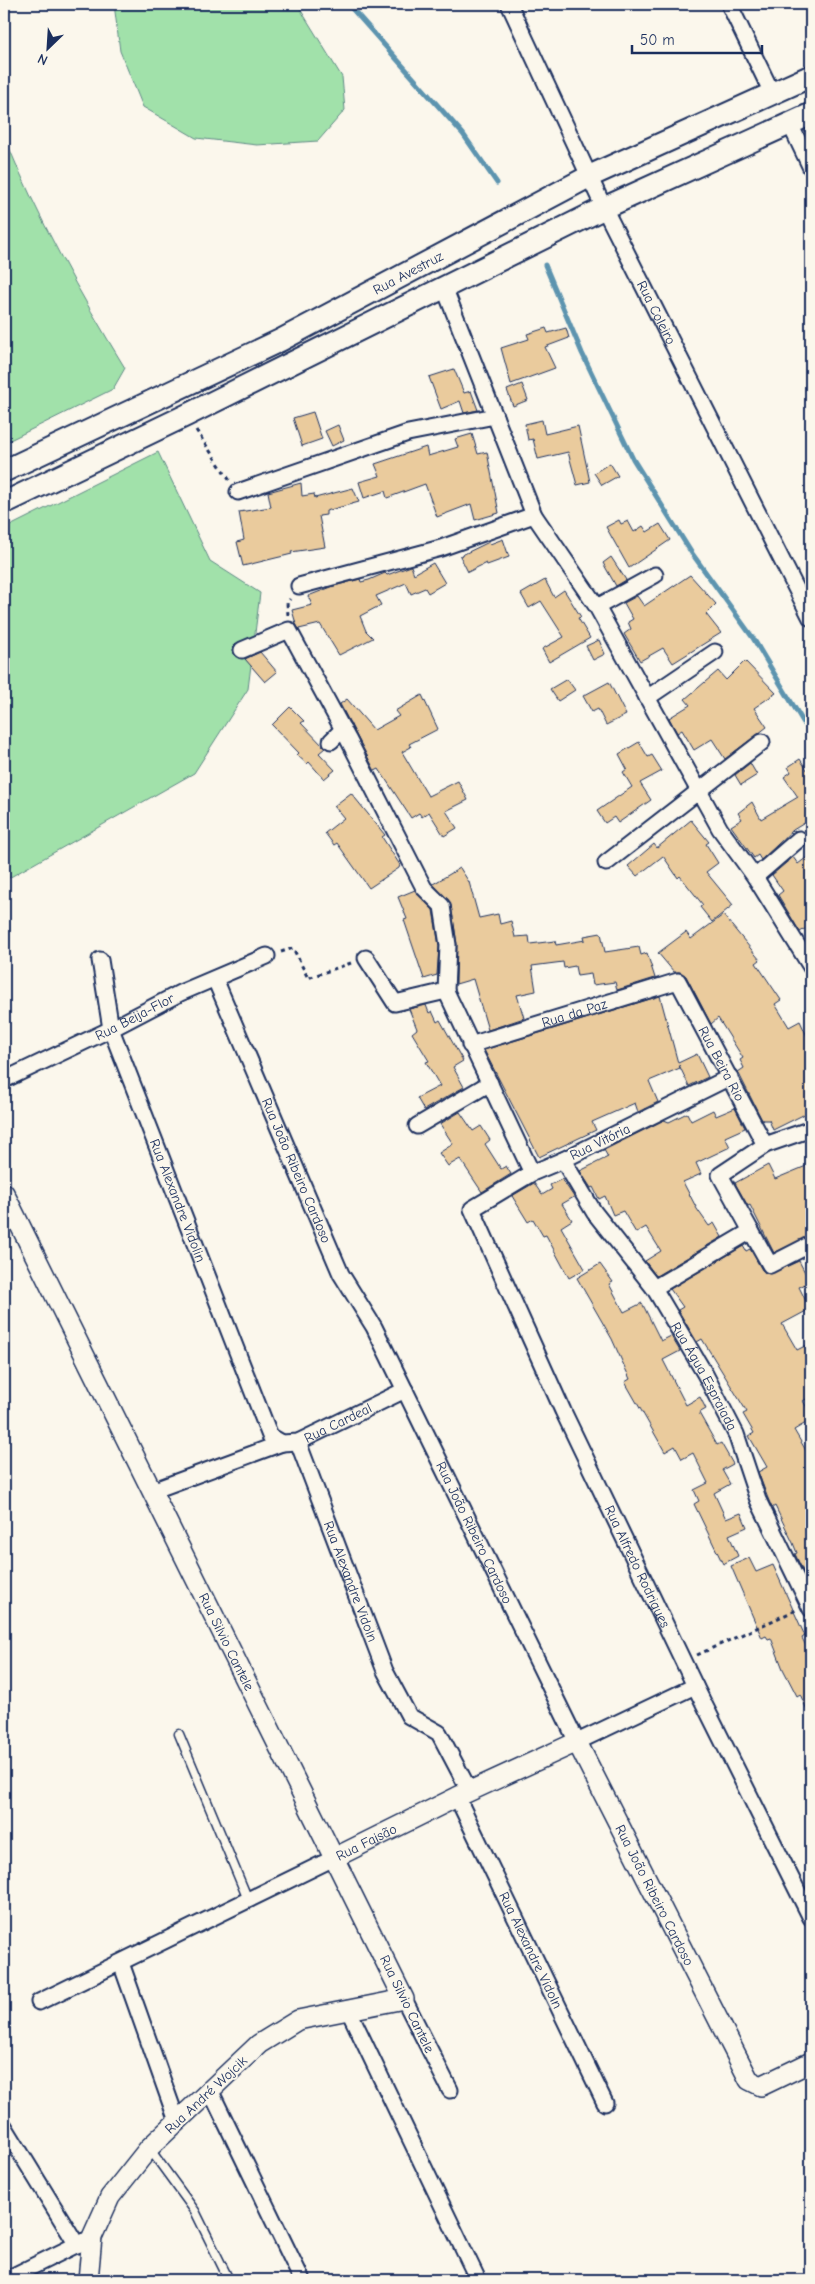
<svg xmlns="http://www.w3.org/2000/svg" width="815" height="2284" font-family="'Comic Neue',sans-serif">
<rect width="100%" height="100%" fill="#fbf7ec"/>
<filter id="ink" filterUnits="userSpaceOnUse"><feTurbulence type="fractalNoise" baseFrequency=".02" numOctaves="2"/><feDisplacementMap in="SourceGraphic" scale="10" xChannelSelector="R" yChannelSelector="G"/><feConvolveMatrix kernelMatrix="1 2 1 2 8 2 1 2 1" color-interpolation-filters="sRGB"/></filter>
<g filter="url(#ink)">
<path fill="#a1e1aa" stroke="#5e8884" d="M114,4H297L342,77L345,110L318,141L257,145L196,138L143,107L120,51Z
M4,136C38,218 79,293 125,368L113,389L4,443Z
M158,452L210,561L260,593L248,689L194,773L7,879L4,871V529Z"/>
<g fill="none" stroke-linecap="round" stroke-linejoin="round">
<path stroke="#5d94af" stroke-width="5" d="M348,4L463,134L497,183
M545,265L582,353L633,459L691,552L753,638L811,735"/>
</g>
<path fill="#eacb9d" stroke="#1b2f5e" d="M546,328L548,333L566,328L569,338L545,347L555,368L511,384L501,348L529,339L527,334Z
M454,369L464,393L471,391L478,410L464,413L460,401L441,409L429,377Z
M522,384L528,400L513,406L507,390Z
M313,412L322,439L302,446L293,418Z
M542,420L545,434L578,426L590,482L577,485L568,452L538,459L533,439L528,440L525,424Z
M338,425L344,440L332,446L325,431Z
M472,434L478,454L487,452L499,513L475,520L471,504L437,517L425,484L387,498L385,491L364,498L359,482L380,476L375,464L426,447L428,456L458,447L455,439Z
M610,463L618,476L602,485L594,473Z
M301,483L302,496L314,494L315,498L353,488L359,502L326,511V515L319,516L325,547L291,552L292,554L243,566L237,542L244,540L239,512L271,507L268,492Z
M619,520L621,524L628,521L634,532L643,526L647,532L660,524L670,540L629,568L606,527Z
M503,539L509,557L487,565L486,563L468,572L460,556L489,542L490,544Z
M611,557L626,580L616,586L603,563Z
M433,563L445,583L428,593L425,588L411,594L406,583L376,596L381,605L360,616L366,631L373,638L339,655L320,624L299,629L296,624L292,610L312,605L308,596L334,586L360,579L361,582L369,580L385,573L387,575L411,566L414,574Z
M690,575L716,604L706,614L721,633L673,663L663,648L640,661L624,634L631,629L628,622L633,619L624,603L637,596L644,606Z
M545,580L554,597L564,590L581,617L578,618L590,638L549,662L542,649L564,637L541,601L529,608L521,594Z
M599,640L605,654L593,660L586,646Z
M260,652L277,672L265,682L245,659Z
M745,661L776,693L754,708L767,727L725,759L712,739L694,750L682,730L677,733L669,718L690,705L685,699L718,671L726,680Z
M567,679L575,690L558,701L550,689Z
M609,682L626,715L606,725L598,709L592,712L583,696Z
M422,695L438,729L409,744L411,747L402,752L428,796L458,781L468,800L446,811L457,828L444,836L429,812L422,817L419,813L411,818L379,769L375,771L340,704L347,699L374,730L399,716L395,711Z
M290,707L304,721L301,723L325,748L319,753L335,770L324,779L309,762L307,764L297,755L299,753L272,725Z
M639,742L648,757L652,755L662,771L640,783L651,800L618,823L614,817L605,823L597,811L632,787L623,772L627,769L619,754Z
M800,759L811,776V819L793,830L761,860L758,855L754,858L731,826L742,819L738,813L752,802L761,819L798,797L784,777L791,772L788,767Z
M750,763L757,775L741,785L735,775Z
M351,793L385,835L382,837L400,865L399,868L369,888L337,843L334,845L325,833L344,818L334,806Z
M691,820L709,842L706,844L718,863L706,872L733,905L712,922L700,907L703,905L680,876L678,878L663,856L637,876L628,866L654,844L657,848Z
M811,854V925L800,932L778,895L783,891L772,875L793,857L798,864Z
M460,868L469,882L479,918L498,914L500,924L511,921L515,937L529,936L530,944L555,941L556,945L585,940L584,936L601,933L605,952L639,947L641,955L647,953L655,978L617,990L615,982L593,985L591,974L577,976L575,966L564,968L563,962L532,966L536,991L517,995L524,1018L488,1030L473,979L456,984L457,944L451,905L433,884Z
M415,890L433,910L439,946L437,975L424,979L404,920L407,919L398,897Z
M723,915L760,960L756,963L781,1000L775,1004L789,1027L800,1021L807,1036L811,1034V1111L773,1130L769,1120H762L738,1072L744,1068L740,1060L743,1058L718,1018L711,1024L686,976L680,972H674L658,953L686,932L691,939Z
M660,996L678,1063L697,1054L708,1077L689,1086L679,1065L680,1068L649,1081L658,1102L638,1112L635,1103L592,1122L596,1130L539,1157L484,1050Z
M426,1005L429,1013L432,1011L437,1022L440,1020L463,1061L453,1067L464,1087L424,1110L417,1098L440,1086L426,1062L429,1061L412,1033L417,1029L409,1009Z
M735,1108L745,1128L725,1137L730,1147L696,1163L701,1174L683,1182L697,1209L709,1226L714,1223L722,1237L656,1276L645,1261L661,1251L646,1227L636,1233L623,1211L613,1215L605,1196L599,1199L593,1187L591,1188L580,1171L608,1157L604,1150L664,1120L669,1122L687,1113L691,1121L713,1110L716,1116Z
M460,1112L473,1131L481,1126L490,1140L485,1144L501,1169L506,1166L511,1174L482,1192L460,1159L448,1166L439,1153L453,1144L440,1124Z
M811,1164V1235L774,1253L750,1205L748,1206L735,1183L768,1165L775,1179Z
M562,1179L574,1197L562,1204L572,1220L561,1227L585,1269L569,1278L546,1235L543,1236L533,1219L528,1222L512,1196L534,1183L542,1195L552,1189L550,1185Z
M743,1246L746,1251L750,1249L762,1270L769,1274L799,1261L810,1282L799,1287L810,1309L782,1324L797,1350L811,1343V1396L803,1401L811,1414V1420L794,1430L811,1459V1588L795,1554L797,1553L793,1543L775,1506L772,1508L767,1496L758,1472L767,1467L749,1436L754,1433L743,1414L747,1412L702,1339L697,1342L678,1310L683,1307L670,1289Z
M600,1264L613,1282L609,1284L624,1312L642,1303L661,1341L671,1336L680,1351L663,1360L686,1405L700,1397L706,1409L699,1413L717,1445L721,1443L733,1464L722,1470L730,1484L714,1493L726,1519L741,1513L747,1527L729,1535L738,1556L723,1564L694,1504L699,1501L694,1490L708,1483L693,1453L682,1459L675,1446L665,1452L625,1382L630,1379L612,1339L577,1278Z
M749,1558L756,1572L773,1565L805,1636L802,1638L811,1656V1719L800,1694L797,1696L783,1669L771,1638L768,1639L766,1636L762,1638L731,1566Z"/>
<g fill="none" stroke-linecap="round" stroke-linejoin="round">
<defs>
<path id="service" d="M179,1734L249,1902
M149,2148L195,2211L229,2280"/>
<g id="minor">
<path id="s1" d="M509,4L604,208L811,618"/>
<path d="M729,4L773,95"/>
<path d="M790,124L811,168"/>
<path d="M444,287L534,515L597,607L720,829L755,877L811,967"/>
<path d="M238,492L408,433L495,416"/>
<path d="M299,586L441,548L534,515"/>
<path d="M597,607L655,575"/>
<path d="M242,650L289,630L348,739L424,888L442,906L448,945L446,991L532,1173"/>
<path d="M647,698L715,652"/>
<path d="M331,741L343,729"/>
<path d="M606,863L762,742"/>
<path d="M755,877L799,839"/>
<path d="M366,958L395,1003L446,991"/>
<path id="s2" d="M100,960L111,1029L270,1436L282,1443L298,1442L405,1390"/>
<path id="s3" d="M215,979L341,1274L374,1327L577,1742L695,1686"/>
<path id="s4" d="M470,1045L678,981L765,1145"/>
<path id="s5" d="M730,1077L563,1160L532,1173L472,1209L563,1411L695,1686L811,1918"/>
<path id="s6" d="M4,1080L111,1029L180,993L267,956"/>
<path d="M417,1126L490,1083"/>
<path id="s7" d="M563,1160L594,1212L654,1288L705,1374L736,1434L758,1500L811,1609"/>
<path d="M751,1231L720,1175L765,1145L811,1129"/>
<path d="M654,1288L751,1231L770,1265L811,1244"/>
<path id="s8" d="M298,1442L385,1671L409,1716L439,1733L470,1792"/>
<path d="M152,1491L282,1443"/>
<path id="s9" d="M457,1797L605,2103"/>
<path d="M121,1963L177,2121"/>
<path d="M404,1999L450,2090"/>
<path d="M39,2002L334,1858"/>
<path d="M348,2009L478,2280"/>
<path d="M210,2090L302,2280"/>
<path d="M4,2126L77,2245"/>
<path d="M5,2280L84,2241"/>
</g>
<g id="tertiary">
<path id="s10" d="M4,1193L404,1999L298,2020L259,2044L149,2148L110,2197L92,2237L88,2280"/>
<path id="s11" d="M334,1858L457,1797L577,1742L749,2080L761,2086L811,2062"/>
</g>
<g id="secondary">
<path id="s12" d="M4,471L281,340L590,176L811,76"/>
<path d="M4,503L187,415L604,208L811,114"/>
</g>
</defs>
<use href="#service" stroke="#1b2f5e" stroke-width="11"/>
<use href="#minor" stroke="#1b2f5e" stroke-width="19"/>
<use href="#tertiary" stroke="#1b2f5e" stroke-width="22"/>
<use href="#secondary" stroke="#1b2f5e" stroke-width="25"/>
<path stroke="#1b2f5e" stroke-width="3" stroke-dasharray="4 4" stroke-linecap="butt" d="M196,430L230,481
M288,615L287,603L290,599
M281,952L293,948L308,978L351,963
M697,1655L796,1610"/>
<use href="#service" stroke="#fbf7ec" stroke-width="8"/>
<use href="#minor" stroke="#fbf7ec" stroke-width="15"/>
<use href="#tertiary" stroke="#fbf7ec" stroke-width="19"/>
<use href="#secondary" stroke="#fbf7ec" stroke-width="21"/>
</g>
</g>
<g text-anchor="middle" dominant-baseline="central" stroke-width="4" stroke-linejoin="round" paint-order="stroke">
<g font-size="14" fill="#1b2f5e" stroke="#fbf7ec">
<text stroke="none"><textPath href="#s12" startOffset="450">Rua Avestruz</textPath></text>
<text stroke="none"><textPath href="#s1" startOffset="342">Rua Coleiro</textPath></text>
<text stroke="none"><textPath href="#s4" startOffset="109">Rua da Paz</textPath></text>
<text stroke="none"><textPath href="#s6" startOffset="145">Rua Beija-Flor</textPath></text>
<text stroke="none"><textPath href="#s4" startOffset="311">Rua Beira Rio</textPath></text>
<text transform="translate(600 1142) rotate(-26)">Rua Vitória</text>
<text stroke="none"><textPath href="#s3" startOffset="208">Rua João Ribeiro Cardoso</textPath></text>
<text stroke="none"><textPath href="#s2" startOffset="254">Rua Alexandre Vidolin</textPath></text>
<text stroke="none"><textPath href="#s7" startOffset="259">Rua Água Espraiada</textPath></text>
<text stroke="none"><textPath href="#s2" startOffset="581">Rua Cardeal</textPath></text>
<text stroke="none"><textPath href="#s3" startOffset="612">Rua João Ribeiro Cardoso</textPath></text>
<text stroke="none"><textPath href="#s5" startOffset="684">Rua Alfredo Rodrigues</textPath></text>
<text stroke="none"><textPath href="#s8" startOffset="149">Rua Alexandre Vidoln</textPath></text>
<text stroke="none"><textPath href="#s10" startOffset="501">Rua Silvio Cantele</textPath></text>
<text stroke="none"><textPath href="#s11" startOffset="36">Rua Faisão</textPath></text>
<text stroke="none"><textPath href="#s11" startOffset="441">Rua João Ribeiro Cardoso</textPath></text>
<text stroke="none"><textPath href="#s9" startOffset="170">Rua Alexandre Vidoln</textPath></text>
<text transform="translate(407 2004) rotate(64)">Rua Silvio Cantele</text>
<text transform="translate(206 2095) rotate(-43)">Rua André Wojcik</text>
</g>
</g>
<rect width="815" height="2284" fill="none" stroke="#fbf7ec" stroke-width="20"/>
<rect x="10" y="10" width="795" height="2264" fill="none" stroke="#1b2f5e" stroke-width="2" filter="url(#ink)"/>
<g transform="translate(48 48) rotate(205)" stroke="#fbf7ec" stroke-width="4" paint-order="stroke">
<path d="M0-4L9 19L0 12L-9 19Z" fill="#1b2f5e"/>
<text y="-8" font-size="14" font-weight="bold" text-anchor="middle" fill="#1b2f5e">N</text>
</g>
<path d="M632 45v8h130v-8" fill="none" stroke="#1b2f5e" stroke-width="2.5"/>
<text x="640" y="45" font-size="15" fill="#1b2f5e" stroke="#fbf7ec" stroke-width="4" paint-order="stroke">50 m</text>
</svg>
